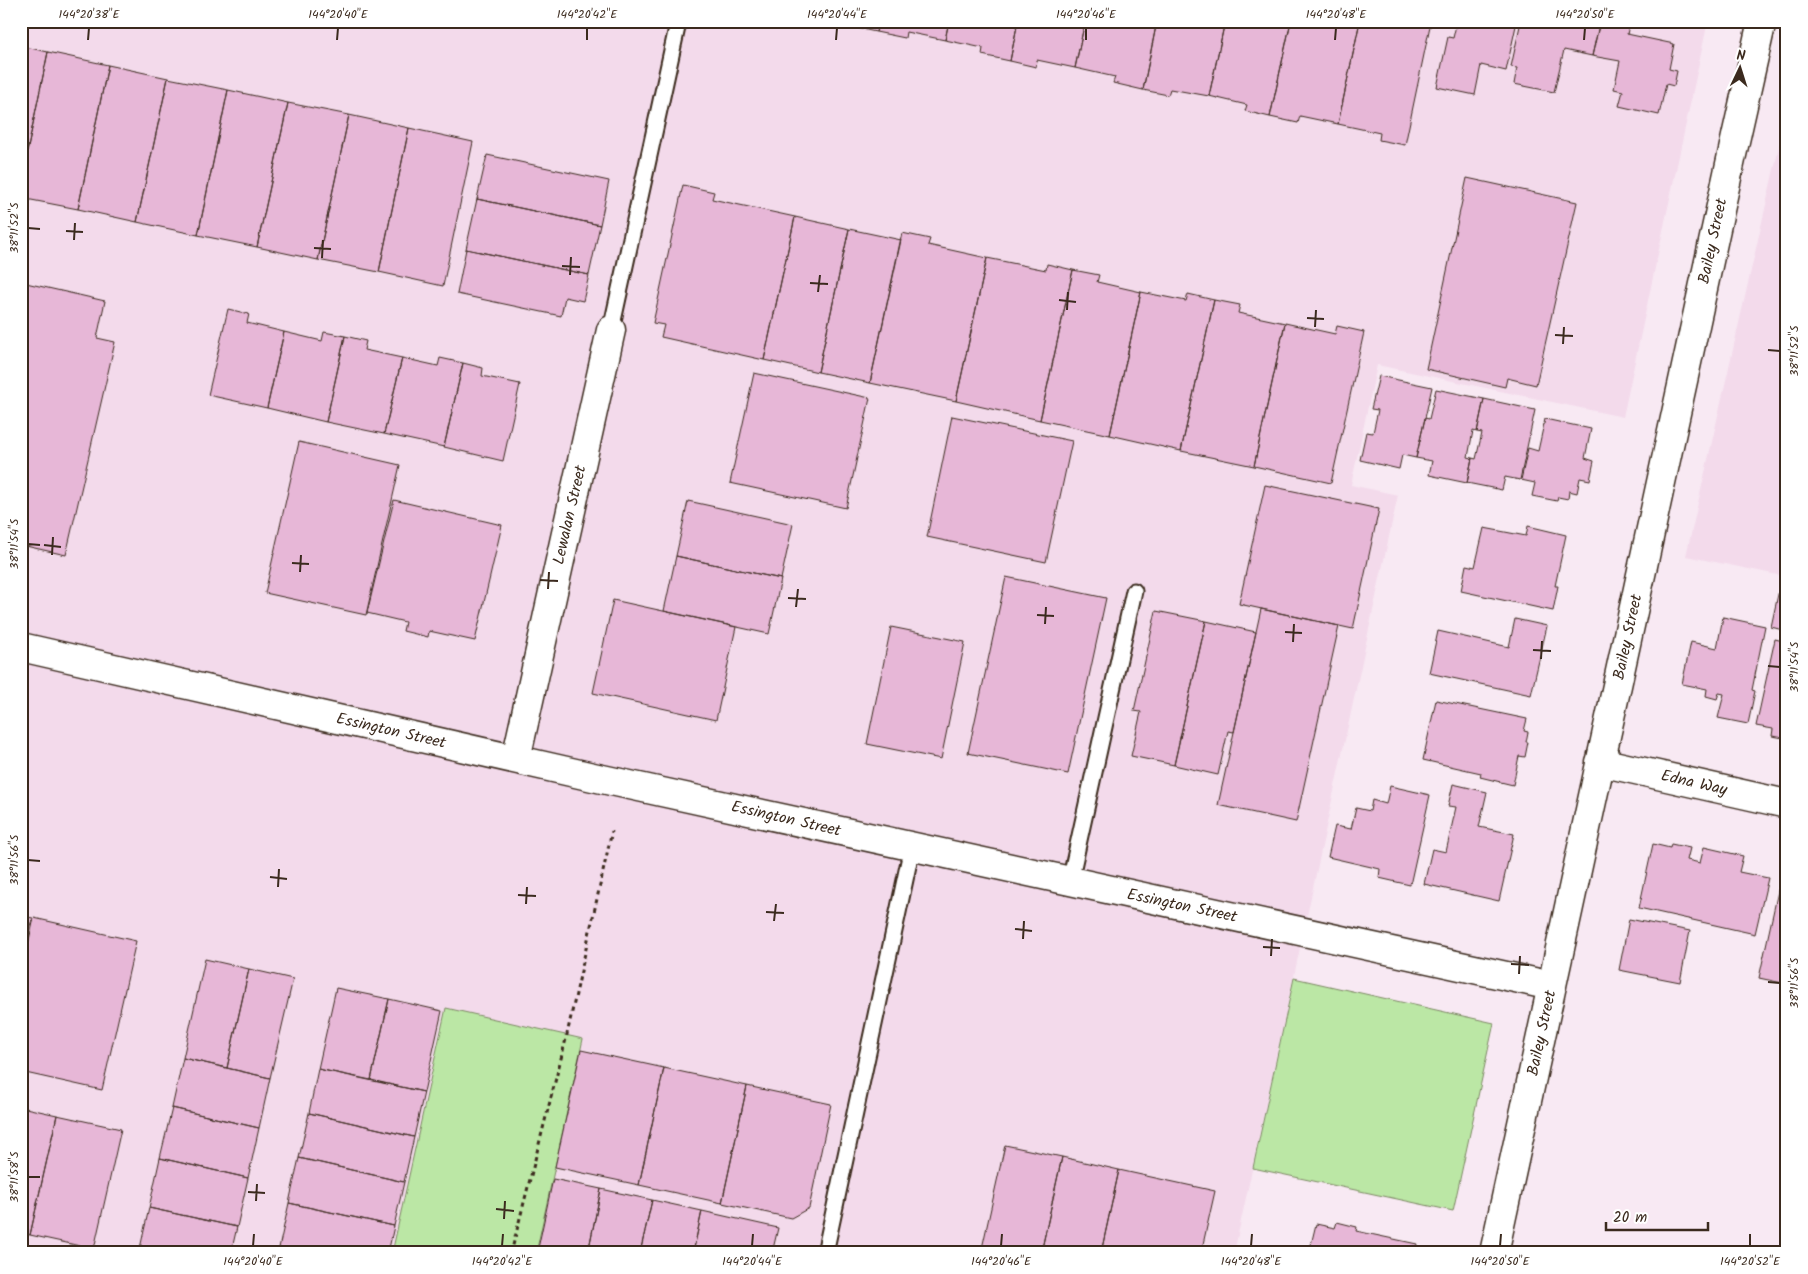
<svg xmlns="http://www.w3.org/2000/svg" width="1808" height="1274" font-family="Kalam,sans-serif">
<rect width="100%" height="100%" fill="#f8e9f3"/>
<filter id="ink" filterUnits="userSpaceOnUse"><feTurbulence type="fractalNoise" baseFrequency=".02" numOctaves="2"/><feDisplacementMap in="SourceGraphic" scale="10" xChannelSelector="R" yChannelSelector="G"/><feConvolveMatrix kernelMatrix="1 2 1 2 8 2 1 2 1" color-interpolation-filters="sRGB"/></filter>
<g filter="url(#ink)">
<path fill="#f3daeb" d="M21,21H1708L1623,417L1377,365L1351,485L1398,495L1234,1253H49L21,1247Z
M1787,112V577L1686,556Z"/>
<path fill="#bbe7a5" stroke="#7b8862" d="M1294,978L1494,1023L1453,1211L1253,1168Z
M446,1008L583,1039L536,1253H392Z"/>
<path fill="#e7b7d7" stroke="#3b2a1e" d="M853,21H879L876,32L852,27Z
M879,21H949L945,40L906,32L905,38L876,32Z
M949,21H1018L1010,61L982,55L983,48L945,40Z
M1018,21H1085L1075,68L1037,60L1036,67L1010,61Z
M1085,21H1157L1143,90L1113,83L1115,77L1075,68Z
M1157,21H1225L1209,96L1170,89L1168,95L1143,90Z
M1225,21H1291L1270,117L1245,111L1247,105L1209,96Z
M1291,21H1360L1338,124L1300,116L1298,123L1270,117Z
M1360,21H1431L1405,145L1379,140L1380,133L1338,124Z
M1457,21H1517L1506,71L1481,65L1475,95L1437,87L1448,37L1453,38Z
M1521,21H1600L1592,56L1564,50L1554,92L1514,84L1517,68L1511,67Z
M1600,21H1610L1629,26L1627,34L1674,44L1669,69L1677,71L1674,86L1666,84L1659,115L1619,106L1623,91L1614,89L1620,61L1592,56Z
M21,46L48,52L21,181Z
M48,52L108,65L78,209L21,198V181Z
M108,65L168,78L137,222L78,209Z
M168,78L228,90L198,235L137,222Z
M228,90L288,103L257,247L198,235Z
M288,103L349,115L318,260L257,247Z
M349,115L409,128L379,272L318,260Z
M409,128L473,142L443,286L379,272Z
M487,155L609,181L600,225L477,199Z
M1467,178L1577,202L1536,385L1507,378L1505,387L1426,369Z
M683,185L714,192L712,199L795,217L764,360L661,337L664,325L653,323Z
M477,199L600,225L589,275L466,249Z
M795,217L849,229L818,372L764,360Z
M849,229L901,240L870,383L818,372Z
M902,233L930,239L928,245L987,258L956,401L870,383Z
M466,249L589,275L583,301L565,297L561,316L457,294Z
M987,258L1046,270L1047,264L1073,270L1040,420L956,401Z
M1073,270L1099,275L1097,282L1141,292L1110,435L1040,420Z
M21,283H26L105,301L97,338L115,342L66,555L21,545Z
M1141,292L1186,301L1188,294L1214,300L1181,451L1110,435Z
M1214,300L1240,305L1238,313L1285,323L1254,466L1181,451Z
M228,309L249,314L247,323L284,332L267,408L208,395Z
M1285,323L1335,334L1337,326L1364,332L1331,483L1254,466Z
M284,332L322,341L324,332L345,336L326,422L267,408Z
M345,336L366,341L364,350L402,358L384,434L326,422Z
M402,358L438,366L440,358L463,363L444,447L384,434Z
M463,363L483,368L482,376L520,384L503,461L444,447Z
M754,373L870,398L846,508L730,483Z
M1379,376L1432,387L1416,458L1402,455L1399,469L1360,460L1366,432L1373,433L1378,410L1371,409Z
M1436,389L1484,399L1477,432L1473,431L1468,457L1472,458L1467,483L1429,475L1432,461L1416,458L1425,418L1429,419Z
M1484,399L1535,410L1520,480L1505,477L1502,490L1467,483L1472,458L1476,459L1482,433L1477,432Z
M952,416L1072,441L1046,562L927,537Z
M1545,419L1591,429L1585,458L1594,461L1590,480L1580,478L1577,493L1569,491L1568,499L1558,497L1557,501L1532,496L1535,483L1521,480L1528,448L1538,451Z
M299,442L400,465L366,615L265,593Z
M1265,485L1379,509L1353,629L1239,604Z
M394,500L502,525L475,641L429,631L428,637L403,631L405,622L367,613Z
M688,501L793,524L781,579L676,556Z
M1528,526L1566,535L1555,586H1558L1553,611L1461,591L1466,565L1475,567L1484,528L1526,536Z
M676,556L781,579L769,634L664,611Z
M1006,577L1106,598L1068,774L968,753Z
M1780,585L1787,586V631L1771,627Z
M613,600L736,627L716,720L593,693Z
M1261,609L1339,626L1296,822L1218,805Z
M1156,611L1206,621L1174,765L1131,756L1141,712L1134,711Z
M1723,617L1765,626L1752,690L1755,691L1748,724L1718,718L1724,694L1719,693L1717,699L1706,696L1707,689L1682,684L1691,642L1717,648Z
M1515,619L1547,626L1531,695L1429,673L1438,631L1509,647Z
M1206,621L1256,632L1234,732L1228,731L1218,775L1174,765Z
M891,627L965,642L941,759L867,744Z
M1775,639L1787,642V732H1785L1784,738L1772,736L1773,729L1756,726Z
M1436,700L1527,719L1524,731L1528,732L1526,742H1528L1525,757L1519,756L1513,785L1480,777L1481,773L1423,760Z
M1453,784L1487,792L1479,827L1514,834L1499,901L1424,884L1432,849L1446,852L1456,807L1448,806Z
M1390,786L1430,795L1410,885L1379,878L1380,869L1328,857L1335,826L1351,829L1356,808L1370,811L1372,800L1386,804Z
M1653,844L1670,848L1671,844L1690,848L1687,860L1700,863L1704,847L1743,856L1739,872L1768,878L1755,934L1639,908Z
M1783,868L1787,869V984L1759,978Z
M21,916L33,918L21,970Z
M34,918L136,941L102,1090L21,1072V975Z
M1629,919L1690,931L1680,982L1619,970Z
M205,959L249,969L227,1068L183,1058Z
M249,969L293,979L270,1078L227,1068Z
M336,988L389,999L371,1080L318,1069Z
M389,999L442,1011L424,1092L371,1080Z
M581,1050L664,1068L639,1185L555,1167Z
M183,1058L270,1078L259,1128L172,1108Z
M664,1068L747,1086L722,1203L639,1185Z
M318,1069L424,1092L414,1137L309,1113Z
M747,1086L831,1104L809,1208L791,1218L722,1203Z
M21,1107L57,1115L30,1235L21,1233Z
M172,1108L259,1128L248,1178L160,1158Z
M309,1113L414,1137L404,1182L299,1158Z
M57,1115L121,1129L94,1249L30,1235Z
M1005,1145L1062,1157L1041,1253H981Z
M1062,1157L1119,1170L1101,1253H1041Z
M160,1158L248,1178L237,1227L149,1208Z
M299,1158L404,1182L394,1226L289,1203Z
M1119,1170L1215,1191L1201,1253H1101Z
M553,1179L601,1189L588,1253H537Z
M601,1189L652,1200L640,1253H588Z
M652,1200L702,1211L693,1253H640Z
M289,1203L394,1226L388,1253H301L279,1248Z
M149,1208L237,1227L231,1253H139Z
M702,1211L778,1228L773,1249L767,1247L765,1253H693Z
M1337,1222L1357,1227L1356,1231L1417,1244L1415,1253H1309L1316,1224L1335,1228Z
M279,1248L301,1253H278Z"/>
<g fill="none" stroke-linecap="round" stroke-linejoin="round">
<defs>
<path id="service" d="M611,330L678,23
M1070,881L1134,591
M825,1253L912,847"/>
<path id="minor" d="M21,647L593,777L1552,986
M516,759L611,330
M1600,762L1787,804
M1494,1253L1735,141L1762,21"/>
</defs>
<use href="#service" stroke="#3b2a1e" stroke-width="19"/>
<use href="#minor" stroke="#3b2a1e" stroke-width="31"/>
<path stroke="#3b2a1e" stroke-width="3" stroke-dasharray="4 4" stroke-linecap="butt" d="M511,1253L566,1039L612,831"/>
<use href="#service" stroke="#fff" stroke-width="15"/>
<use href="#minor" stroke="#fff" stroke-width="28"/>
</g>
</g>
<path fill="none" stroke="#3b2a1e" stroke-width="2" d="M88,40L89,28M337,40L338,28M587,40V28M836,40L837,28M1086,40V28M1335,40L1336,28M1584,40L1585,28M28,228L40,229M66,231L83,232M74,240L75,223M314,248L331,249M322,258L323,240M562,266L580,267M570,275L571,257M810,283L828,284M818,292L820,275M1059,300L1076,302M1067,310L1068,292M1307,318L1324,319M1315,327L1316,310M1555,335L1573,336M1563,344L1564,327M1768,350L1780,351M28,544L40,545M44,545L61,547M52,555L53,537M292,563L309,564M300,572L301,555M540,580L558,581M548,589L549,572M788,598L806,599M796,607L798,589M1037,615L1054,616M1045,624L1046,607M1285,632L1302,633M1293,642L1294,624M1533,650L1551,651M1541,659L1542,641M1768,666L1780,667M28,860L40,861M270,877L287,879M278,887L279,869M518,895L536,896M526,904L527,887M766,912L784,913M774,921L776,904M1015,929L1032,931M1023,939L1024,921M1263,947L1280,948M1271,956L1272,939M1511,964L1529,965M1519,974L1520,956M1768,982L1780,983M28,1177H40M248,1192L265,1193M256,1201L257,1184M496,1209L514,1211M504,1219L505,1201M253,1246L254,1234M502,1246L503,1234M752,1246L753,1234M1001,1246L1002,1234M1251,1246L1252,1234M1500,1246L1501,1234M1750,1246V1234"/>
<g text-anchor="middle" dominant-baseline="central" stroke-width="4.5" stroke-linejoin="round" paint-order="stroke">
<g font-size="16" fill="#3b2a1e" stroke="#fff">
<text transform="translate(1713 241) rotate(-78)">Bailey Street</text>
<text transform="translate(570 515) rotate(-77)">Lewalan Street</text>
<text transform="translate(1628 637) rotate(-78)">Bailey Street</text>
<text transform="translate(391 731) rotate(13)">Essington Street</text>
<text transform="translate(1694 783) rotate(13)">Edna Way</text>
<text transform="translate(786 819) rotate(13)">Essington Street</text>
<text transform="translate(1182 906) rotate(12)">Essington Street</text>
<text transform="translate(1542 1033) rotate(-78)">Bailey Street</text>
</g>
</g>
<rect width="1808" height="1274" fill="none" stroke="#fff" stroke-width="55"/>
<g transform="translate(1740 68) rotate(4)" stroke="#ffffff" stroke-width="4" paint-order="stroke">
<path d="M0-4L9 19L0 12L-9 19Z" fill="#3b2a1e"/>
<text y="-8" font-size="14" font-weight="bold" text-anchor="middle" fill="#3b2a1e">N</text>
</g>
<path d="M1606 1222v8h102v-8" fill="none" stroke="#3b2a1e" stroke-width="2.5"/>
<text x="1613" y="1222" font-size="15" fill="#3b2a1e" stroke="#ffffff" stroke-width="4" paint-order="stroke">20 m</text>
<rect x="28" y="28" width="1752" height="1218" fill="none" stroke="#3b2a1e" stroke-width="2"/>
<g font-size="12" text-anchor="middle" fill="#3b2a1e">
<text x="89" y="18">144°20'38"E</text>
<text x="338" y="18">144°20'40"E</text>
<text x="587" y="18">144°20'42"E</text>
<text x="837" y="18">144°20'44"E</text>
<text x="1086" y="18">144°20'46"E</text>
<text x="1336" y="18">144°20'48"E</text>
<text x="1585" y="18">144°20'50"E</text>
<text transform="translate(14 228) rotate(-90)" y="4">38°11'52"S</text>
<text transform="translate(1794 351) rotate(-90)" y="4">38°11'52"S</text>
<text transform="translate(14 544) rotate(-90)" y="4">38°11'54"S</text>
<text transform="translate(1794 667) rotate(-90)" y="4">38°11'54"S</text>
<text transform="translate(14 860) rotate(-90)" y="4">38°11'56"S</text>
<text transform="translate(1794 983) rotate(-90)" y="4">38°11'56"S</text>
<text transform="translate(14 1177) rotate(-90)" y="4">38°11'58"S</text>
<text x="253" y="1265">144°20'40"E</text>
<text x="502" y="1265">144°20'42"E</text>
<text x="752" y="1265">144°20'44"E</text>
<text x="1001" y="1265">144°20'46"E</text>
<text x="1251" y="1265">144°20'48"E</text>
<text x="1500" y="1265">144°20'50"E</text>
<text x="1750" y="1265">144°20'52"E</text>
</g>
</svg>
